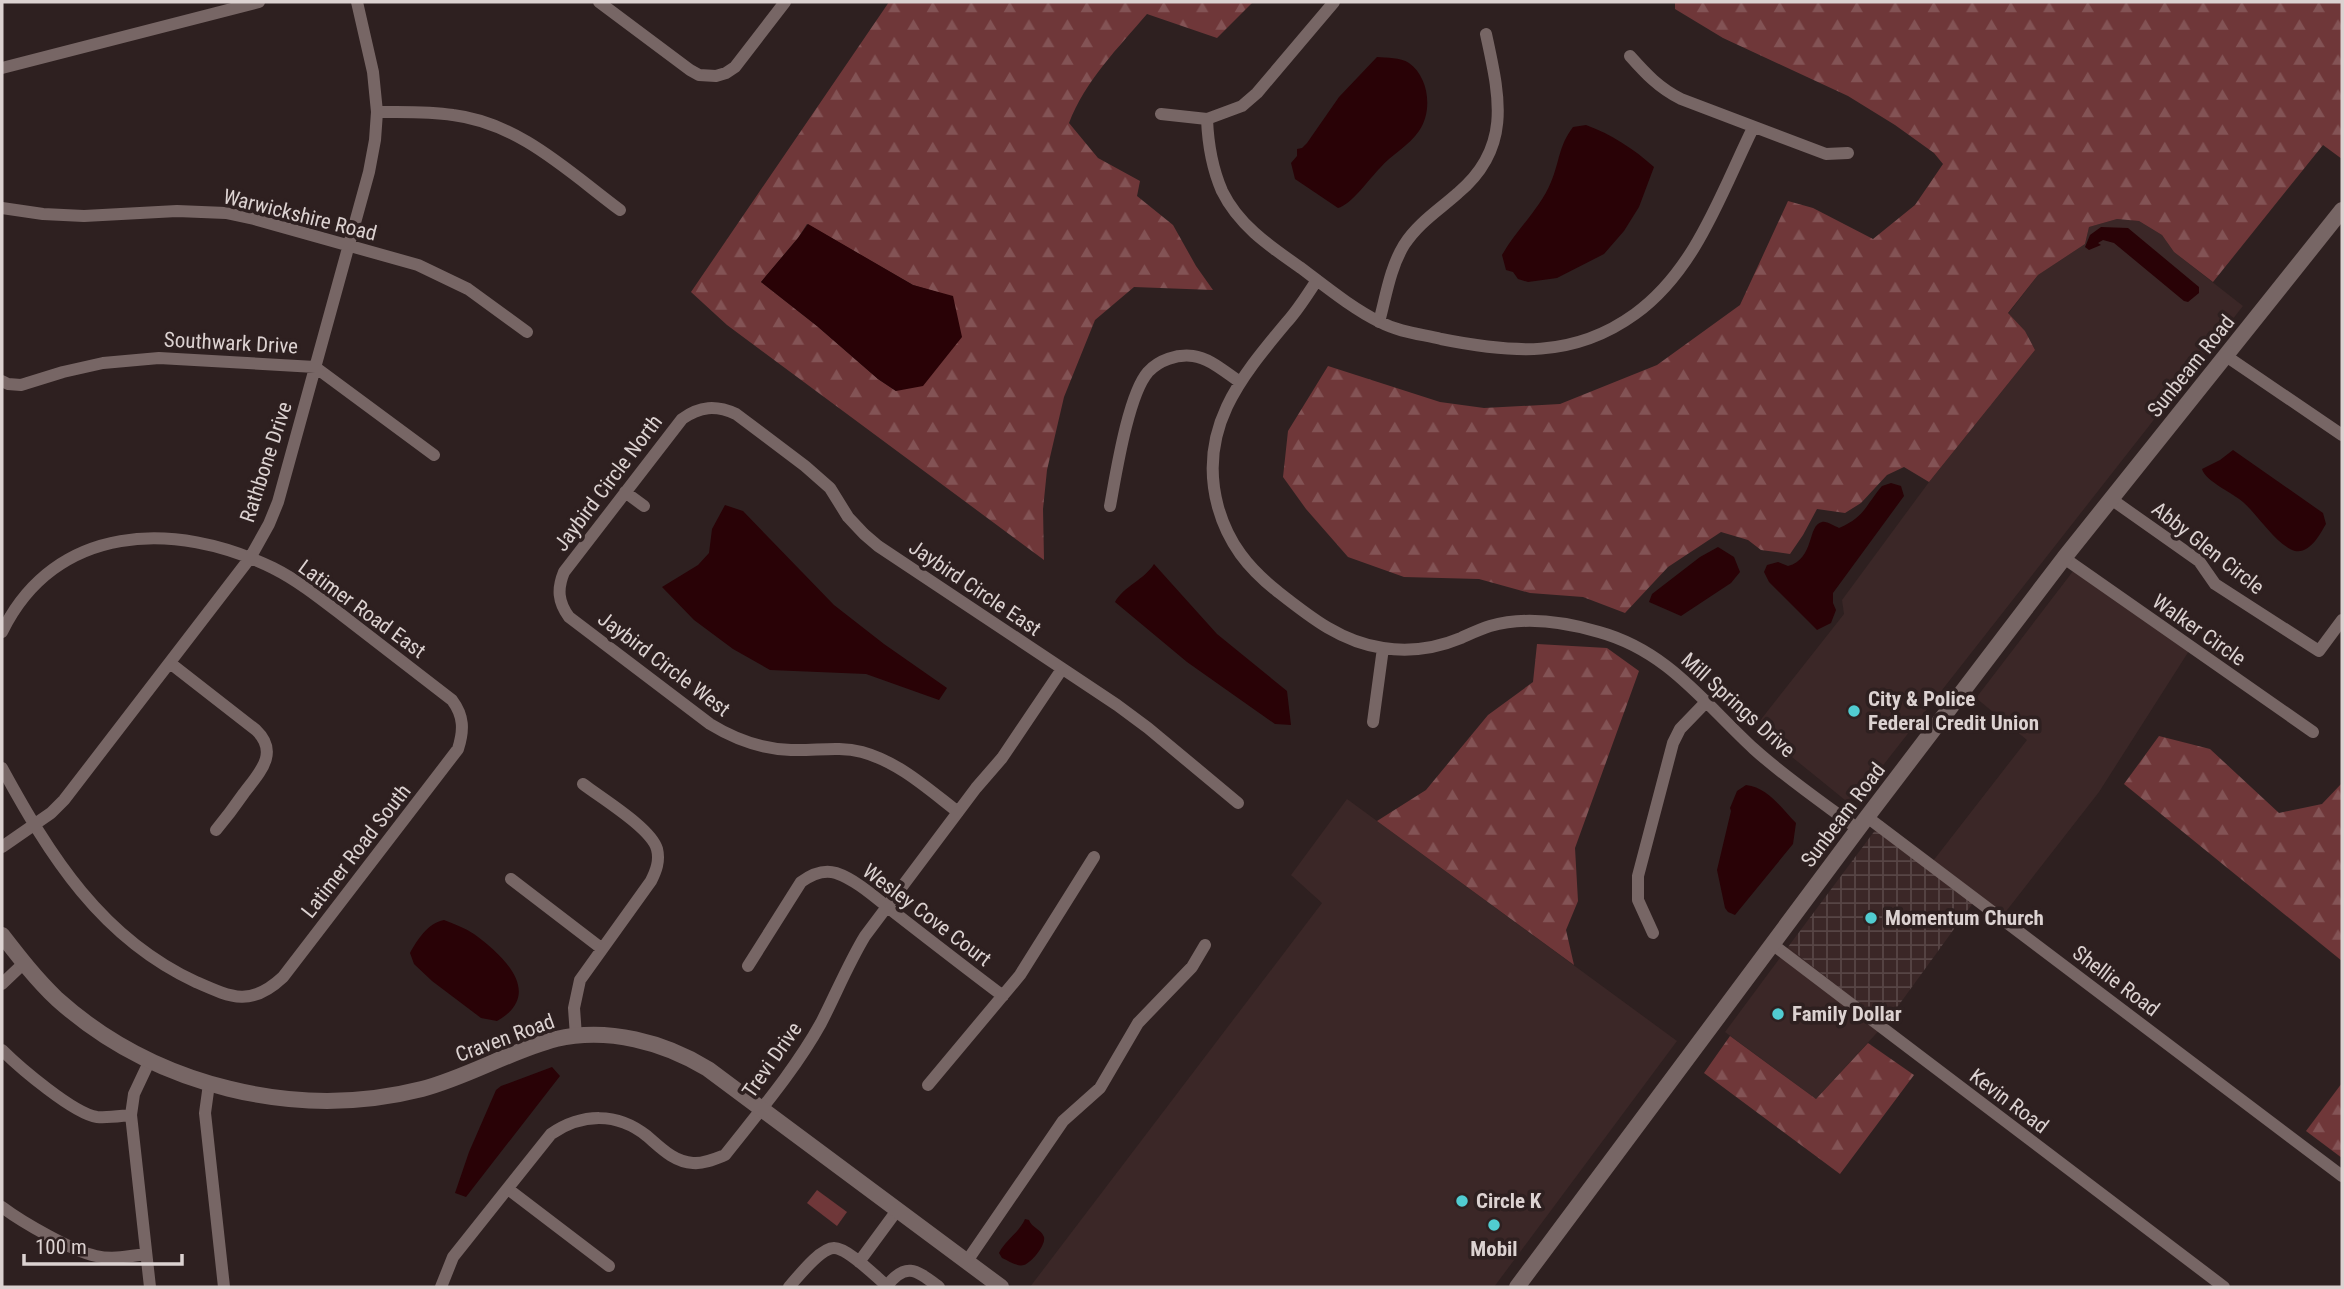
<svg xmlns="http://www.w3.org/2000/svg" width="2344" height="1289" font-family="'Roboto Condensed',sans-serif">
<defs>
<pattern id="industrial-grid" width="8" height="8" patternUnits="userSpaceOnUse" patternTransform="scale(1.75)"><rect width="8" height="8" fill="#3b2727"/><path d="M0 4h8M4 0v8" fill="none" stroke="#574545"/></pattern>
<pattern id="forest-firs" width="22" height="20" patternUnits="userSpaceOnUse" patternTransform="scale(1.75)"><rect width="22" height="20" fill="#6f3739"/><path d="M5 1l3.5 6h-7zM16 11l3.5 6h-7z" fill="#835355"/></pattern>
</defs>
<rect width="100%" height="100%" fill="#2e2020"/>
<path fill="#3b2727" d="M2117,219L2139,221L2162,235L2174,252L2243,306L1859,796L1845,800L1755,727L1844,614L1842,600L1929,482L2035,350L2025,331L2008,314L2038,275L2085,244L2089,227Z
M2080,562L2194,643L2099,792L2004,914L1933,861L2027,740L1976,698Z
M1347,799L1677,1041L1494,1287H1030L1322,903L1291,875Z
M1788,947L1885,1024L1816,1099L1725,1032Z"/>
<path fill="url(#industrial-grid)" d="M1882,821L1978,896L1885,1024L1788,947Z"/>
<path fill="url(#forest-firs)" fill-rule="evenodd" d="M889,2H1253L1217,38L1147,14C1118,48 1085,81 1069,123L1098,158L1140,181L1137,196L1173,225L1196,266L1213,290L1134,287L1095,320L1064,397L1047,470L1043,509L1044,560L727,325L691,292ZM807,224L913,285L953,297L896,391L878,379L817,326L761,282L798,238Z
M1675,2H2341L2342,159L2323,145L2213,282L2174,252L2162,235L2139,221L2117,219L2089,227L2085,244L2038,275L2008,313L2025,331L2035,350L1929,482L1904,467L1887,475L1861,503L1845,513L1817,509L1803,535L1790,554L1761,550L1748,540L1721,532L1668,567L1625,613L1583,597L1530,593L1479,579L1404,577L1348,557L1306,509L1283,477L1288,431L1328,366L1440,402L1484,408L1560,404L1657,365L1740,305L1788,201L1813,208L1873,239L1915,205L1943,164L1934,153L1895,125L1848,96L1723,38L1675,9Z
M1537,644L1607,648L1639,671L1575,848L1578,901L1566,930L1574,965L1377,821L1426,790L1488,715L1533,682Z
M2159,736L2210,749L2279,813L2322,804L2342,783V961L2124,784Z
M1730,1036L1816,1099L1868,1043L1914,1075L1840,1174L1704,1073Z
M2342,1083V1158L2306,1131Z"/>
<path fill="#6f3739" d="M817,1190L847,1212L837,1226L807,1203Z"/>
<path fill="#290206" d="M1377,57C1387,58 1400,57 1409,63C1429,77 1433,111 1419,131C1409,146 1391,155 1380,168C1370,178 1351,205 1338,208L1295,179L1291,163L1297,156V149L1302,148L1307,143L1339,97Z
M1586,125C1611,134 1634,149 1654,167L1639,207L1624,231L1604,254L1557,278L1528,282L1518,279L1513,272L1506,270L1502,255C1516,230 1540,209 1551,182C1560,161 1558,147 1573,127Z
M808,224L913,285L953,296L962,337L923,386L896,391L878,379L817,326L761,282L798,238Z
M2101,227L2128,228L2199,287V293L2188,302L2184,301L2114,243L2103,240L2098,243L2101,245L2089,250L2085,247L2090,235Z
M2233,450L2323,513L2326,524C2320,534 2310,554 2295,551C2277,546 2258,515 2243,502C2233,493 2205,481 2202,469L2220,460Z
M1891,483L1901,486L1904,496L1833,593V603L1836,610L1831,623L1817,630L1769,582L1764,572L1767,565L1778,562L1788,566C1815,559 1807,525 1822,522C1827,521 1834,526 1839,528C1865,517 1865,506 1882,486Z
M725,505L743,511L834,605L884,644L947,688L939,700L866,674L770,670L733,649L694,620L662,587L698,565L709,553L712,529Z
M1718,547L1734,557L1740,572L1731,583L1681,616L1649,602L1652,594L1700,557Z
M1154,564L1217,634L1287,691L1291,725L1275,724L1187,662L1115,602C1124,586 1144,580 1154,564Z
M1746,785C1769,788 1781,808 1796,823L1793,844L1735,915L1728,912L1725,908L1717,870L1731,811L1730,808L1737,791Z
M444,920C454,924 465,928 474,934C503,955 545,994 497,1021L481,1018L432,981L414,964L410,953C417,940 428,923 444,920Z
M552,1067L560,1076L466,1197L455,1193L469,1152L496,1090L501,1086Z
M1025,1219L1029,1220C1032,1228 1041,1229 1044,1237C1046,1245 1032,1262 1024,1265C1017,1267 1009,1261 1002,1258L999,1253C1006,1239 1019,1233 1025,1219Z"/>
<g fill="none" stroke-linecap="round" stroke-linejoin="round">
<path stroke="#776665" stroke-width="12" d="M599,2L690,70L699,75L716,76L726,73L735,67L785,2
M1630,56C1646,74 1659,88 1681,99L1826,154L1848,153
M2,68L259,2
M377,112C402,112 428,111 453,115C519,123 569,172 620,210
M1161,114L1207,119L1242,106L1257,93L1334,2
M1207,119C1208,144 1212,168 1222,191C1239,226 1271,247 1301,268C1325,286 1353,309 1380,322C1399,332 1420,334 1441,339C1511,353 1573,359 1635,314C1696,270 1721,193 1753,128
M2,208L43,214L84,216L177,211L226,213L254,219L418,265L468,289L527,332
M1317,280C1307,295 1298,310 1286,323C1240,378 1197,430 1218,507C1228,543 1248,568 1277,591C1310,617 1341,642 1383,648C1409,652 1437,648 1461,638C1470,634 1480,629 1490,626C1525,616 1565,622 1599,632C1668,651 1704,703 1754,749C1786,778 1823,803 1858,829
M1379,322C1386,296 1390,268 1404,245C1418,223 1439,210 1458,193C1513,147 1499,95 1486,34
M2226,356L2342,435
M2,381L8,384L21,385L63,372L103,363L159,358L315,367L434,455
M625,492L644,506
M2111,499L2199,561L2215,584L2319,651L2342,620
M1110,506C1116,474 1128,395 1148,372C1159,360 1177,354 1193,356C1210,358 1226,373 1240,382
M2064,558L2313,732
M2,632C55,523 175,520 273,568C301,582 326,603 351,622C385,648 418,674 452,700C464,716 464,730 458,749L283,977C251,1007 232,998 196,982C101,938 50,856 2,768
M170,663L256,730C280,753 259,773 244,793C235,806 226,818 216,830
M1373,722L1383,648
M958,812C928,789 899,762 862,752C838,746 816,751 791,750C761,749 736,740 710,724L569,617C558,602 557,589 564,572L682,419C700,406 716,405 736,414L805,466L830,488L848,517L864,534L878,546L1117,705L1148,728L1238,803
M1867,817L2342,1176
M2,847L51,813L64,800L250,558L269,524L278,502L369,172L375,140L377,112L373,72L357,2
M511,879L601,948
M1653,933L1638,900V876L1673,743L1680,729L1707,701
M1772,944L2224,1287
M748,966L801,882C812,874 823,869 836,873C857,880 878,900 895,913C931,941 967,969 1003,996
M2,984L23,964
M576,1036L574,1008L580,980L651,881C656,871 660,861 657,849C651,828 601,798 583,784
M2,1050C19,1067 74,1114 97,1117C108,1118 120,1116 131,1115
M209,1084L205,1113L224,1287
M928,1085L1020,975L1094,857
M508,1189L609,1266
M2,1207C22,1222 72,1251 96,1256C113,1260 130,1256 146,1254
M967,1261L1063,1121L1100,1088L1138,1023L1192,967L1205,945
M859,1262L898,1209
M150,1287L131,1115L134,1094L150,1060
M441,1287L453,1257L551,1134C582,1113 617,1112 647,1136C661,1148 674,1162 693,1163C704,1164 715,1159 725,1155C758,1113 795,1070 821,1023C836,994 848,964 865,936L976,788L1002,758L1062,669
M789,1287C798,1277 820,1248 834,1248C848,1248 875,1276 887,1286
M886,1287C906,1261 916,1270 939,1287"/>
<path stroke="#776665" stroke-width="16" d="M2,935C19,957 36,979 57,999C154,1086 296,1121 422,1089C468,1077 510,1051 556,1039C608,1027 664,1042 708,1069L1001,1287
M1517,1287L1867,817L2064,558L2342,210"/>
</g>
<g fill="#51ccd1" stroke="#2e2020" stroke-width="2.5">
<circle cx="1854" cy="711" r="7"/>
<circle cx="1871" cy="918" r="7"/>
<circle cx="1778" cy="1014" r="7"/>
<circle cx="1462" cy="1201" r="7"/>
<circle cx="1494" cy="1225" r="7"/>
</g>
<g text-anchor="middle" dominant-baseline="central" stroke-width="7" stroke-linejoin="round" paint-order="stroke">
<g font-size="21" fill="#dcd2d1" stroke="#2e2020">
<text transform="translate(300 215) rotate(14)">Warwickshire Road</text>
<text transform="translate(231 343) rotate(3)">Southwark Drive</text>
<text transform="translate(2191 366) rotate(-51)">Sunbeam Road</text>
<text transform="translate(266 462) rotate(-72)">Rathbone Drive</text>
<text transform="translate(608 483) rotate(-53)">Jaybird Circle North</text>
<text transform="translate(2208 548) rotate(38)">Abby Glen Circle</text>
<text transform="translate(975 588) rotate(34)">Jaybird Circle East</text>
<text transform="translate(362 609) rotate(36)">Latimer Road East</text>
<text transform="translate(2199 630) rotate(35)">Walker Circle</text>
<text transform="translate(664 664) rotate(37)">Jaybird Circle West</text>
<text transform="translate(1738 705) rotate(42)">Mill Springs Drive</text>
<text transform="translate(1843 815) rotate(-53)">Sunbeam Road</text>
<text transform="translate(356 851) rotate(-52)">Latimer Road South</text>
<text transform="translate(927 915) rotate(37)">Wesley Cove Court</text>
<text transform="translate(2116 981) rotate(37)">Shellie Road</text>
<text transform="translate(505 1038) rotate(-20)">Craven Road</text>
<text transform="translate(772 1060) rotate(-55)">Trevi Drive</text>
<text transform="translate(2009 1101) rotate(37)">Kevin Road</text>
</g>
<g font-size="21" font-weight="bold" fill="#dcd2d1" stroke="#2e2020" text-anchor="start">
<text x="1868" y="699">City &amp; Police<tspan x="1868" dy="24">Federal Credit Union</tspan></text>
<text x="1885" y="918">Momentum Church</text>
<text x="1792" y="1014">Family Dollar</text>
<text x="1476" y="1201">Circle K</text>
<text x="1494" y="1249" text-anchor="middle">Mobil</text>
</g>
</g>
<rect width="2344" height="1289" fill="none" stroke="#dcd2d1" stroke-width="7"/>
<path d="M24 1254v10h158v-10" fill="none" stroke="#dcd2d1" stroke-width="3.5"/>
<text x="35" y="1254" font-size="21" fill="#dcd2d1" stroke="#2e2020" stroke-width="5" paint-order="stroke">100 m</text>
</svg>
